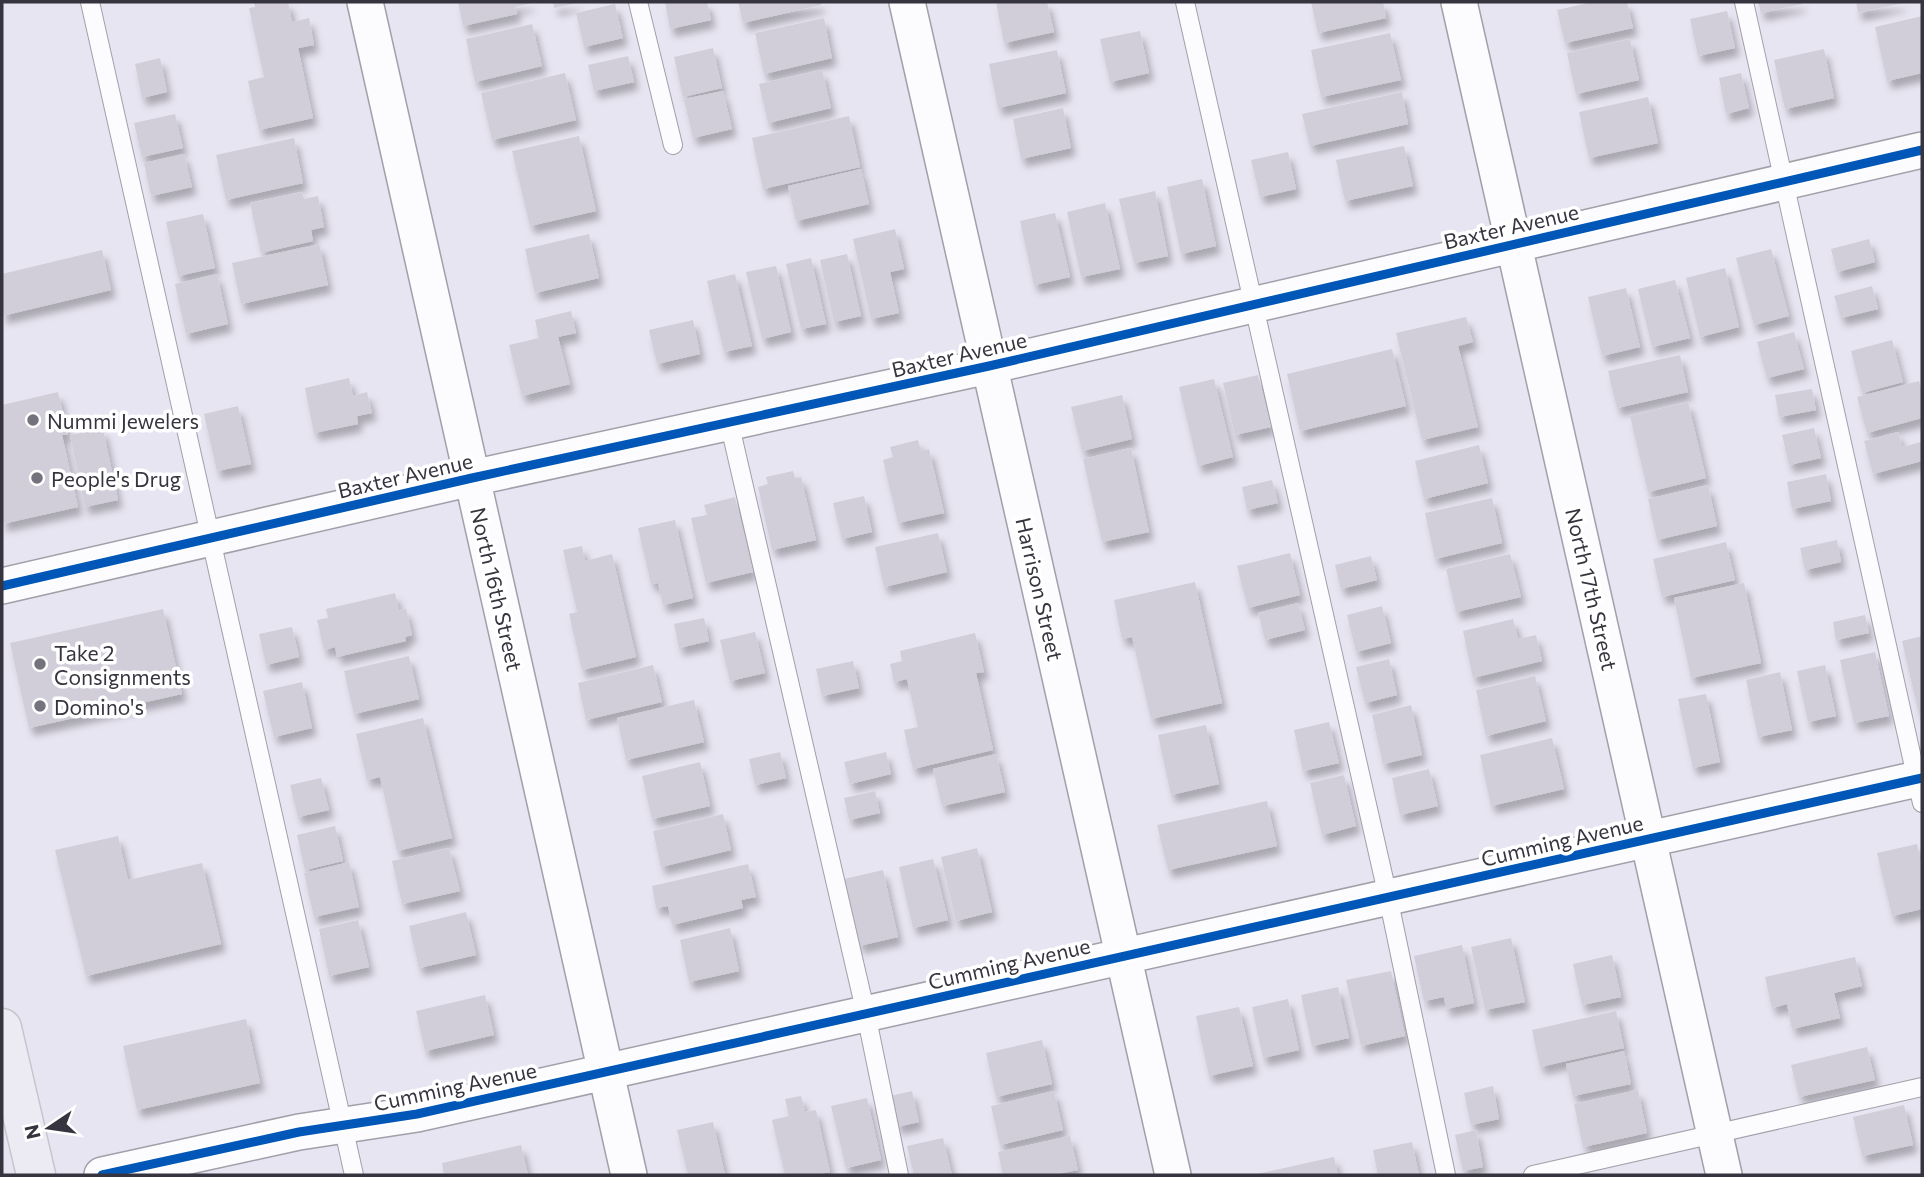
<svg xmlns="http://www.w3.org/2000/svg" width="1924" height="1177" font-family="Commissioner,sans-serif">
<defs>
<filter id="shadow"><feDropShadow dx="4.5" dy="8" stdDeviation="3.5" flood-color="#0004"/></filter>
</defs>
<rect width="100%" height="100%" fill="#e8e5f2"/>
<path fill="#d1ced9" filter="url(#shadow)" d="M254,2H288L292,22L309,18L314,45L298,48L313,118L259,130L248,81L264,77L249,8L255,7Z
M458,2H532V3L515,7L517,14L463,26Z
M553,2H578V3L554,8Z
M665,2H707L711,20L670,29Z
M738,2H821V5L743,23Z
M996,2H1047L1054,32L1004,43Z
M1311,2H1383L1386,18L1318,33Z
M1593,2H1627L1633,28L1565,43L1557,10Z
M1758,2H1801L1802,4L1761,13Z
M1856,2H1903V3L1858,13Z
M615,4L623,38L584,47L576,13Z
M1727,11L1735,48L1698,56L1690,19Z
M1922,16V73L1887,81L1875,27Z
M824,18L832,58L764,74L755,33Z
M532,24L542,66L475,82L466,39Z
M1140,31L1149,73L1110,82L1100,39Z
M1390,33L1401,80L1321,97L1311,50Z
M1630,39L1639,80L1576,94L1567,53Z
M713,48L722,88L683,97L674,57Z
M1824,49L1834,98L1785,109L1774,60Z
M1057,50L1066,93L998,108L989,64Z
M628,56L634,82L594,91L588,65Z
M160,58L167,92L142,98L135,64Z
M822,70L831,108L768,123L759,84Z
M565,73L576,120L492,140L481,93Z
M1741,73L1749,108L1726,114L1719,78Z
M723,91L732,129L693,138L684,99Z
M1402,92L1408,124L1310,146L1302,114Z
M1648,97L1658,143L1589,158L1579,112Z
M1063,108L1071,148L1021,159L1013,119Z
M175,114L183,148L142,157L134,123Z
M849,116L860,167L763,189L752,138Z
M579,136L596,211L530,226L512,151Z
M294,138L303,183L226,200L216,155Z
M1404,146L1413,186L1345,201L1336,160Z
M1288,152L1296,189L1260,197L1251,160Z
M184,154L192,187L151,196L144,163Z
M861,169L869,204L796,221L788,186Z
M1202,179L1216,246L1181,254L1167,187Z
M1155,191L1168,256L1134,263L1119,199Z
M302,192L304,199L318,196L324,227L311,230L313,241L261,253L250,203Z
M1105,203L1120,269L1081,277L1067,212Z
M1055,213L1070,277L1034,285L1020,221Z
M203,214L215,268L178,276L166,222Z
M895,229L904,269L890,272L899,313L871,319L853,239Z
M589,234L599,278L535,293L525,249Z
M1869,239L1875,262L1837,272L1831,249Z
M319,244L328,285L241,304L232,263Z
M1771,249L1789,316L1754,325L1736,258Z
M102,250L111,290L2,316V274Z
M847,254L861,316L834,322L820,260Z
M811,258L826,324L801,329L786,264Z
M776,266L791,332L762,339L746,272Z
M1725,268L1739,327L1700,337L1686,278Z
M217,274L228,324L186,334L175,284Z
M735,274L752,346L724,352L707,281Z
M1675,280L1690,338L1652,347L1638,289Z
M1872,286L1878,309L1841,318L1834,296Z
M1626,288L1640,347L1602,356L1588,297Z
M571,311L576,333L558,337L570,384L522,396L509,345L539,338L535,320Z
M1466,317L1473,342L1458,346L1478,427L1422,440L1396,333Z
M693,320L700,354L657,364L649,330Z
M1794,332L1804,369L1767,378L1757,342Z
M1892,340L1903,382L1862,393L1851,351Z
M1392,349L1406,406L1300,431L1287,374Z
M1680,355L1688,392L1617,408L1608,371Z
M1258,375L1271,427L1235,435L1223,383Z
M349,378L353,396L367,392L372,413L357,416L358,424L314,433L305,388Z
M1214,379L1233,457L1198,466L1179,387Z
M1919,381L1922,392V418L1867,433L1857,397Z
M1812,389L1816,410L1779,417L1775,395Z
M58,392L68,435H62L78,507L2,524V405Z
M1122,395L1132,439L1082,451L1071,407Z
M1688,402L1706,478L1648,492L1630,416Z
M238,406L251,464L217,471L204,414Z
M1814,428L1821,458L1789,465L1782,435Z
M103,429L118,500L85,507L70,435Z
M1898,432L1902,447L1921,442L1922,461L1873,474L1864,441Z
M918,440L921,451L929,449L944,513L898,523L883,460L893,457L890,447Z
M1479,445L1488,483L1424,499L1415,461Z
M1131,448L1149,532L1102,542L1083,459Z
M793,471L795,478L801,477L816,540L772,550L758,487L768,484L766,477Z
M1826,474L1831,501L1792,509L1787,482Z
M1272,480L1278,503L1247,510L1242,487Z
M1708,485L1717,526L1657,540L1648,499Z
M864,496L872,532L842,539L833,503Z
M735,497L753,572L706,583L691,518L707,515L704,505Z
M1492,498L1502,543L1435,559L1425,513Z
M675,520L693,598L663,605L658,583L651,584L638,528Z
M938,533L947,572L884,587L875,547Z
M1837,540L1841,562L1805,570L1800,548Z
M1726,542L1735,580L1662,597L1653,559Z
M582,546L585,561L612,554L636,657L582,670L569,614L577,612L563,550Z
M1290,553L1300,595L1248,608L1237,566Z
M1510,554L1521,597L1456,612L1446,569Z
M1371,556L1377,580L1341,589L1335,565Z
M1195,582L1222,703L1151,719L1132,637L1122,639L1114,600Z
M1744,583L1761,663L1691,678L1674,598Z
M395,593L399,610L406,609L412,635L405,637L406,641L337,657L335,647L324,650L317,620L328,618L326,609Z
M1298,603L1305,630L1265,640L1258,613Z
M1382,606L1391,643L1356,652L1347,615Z
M163,609L182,694L29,728L10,643Z
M1865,615L1869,633L1836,640L1833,622Z
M704,618L709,641L679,648L674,624Z
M1513,619L1518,639L1536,635L1542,661L1473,678L1463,631Z
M292,627L299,657L266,665L259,634Z
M755,632L765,673L730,681L720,640Z
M975,633L984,672L976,673L993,750L913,769L904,730L918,727L907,679L894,682L890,664L902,661L900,651Z
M1922,636V713L1919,714L1902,641Z
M1875,652L1889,716L1854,723L1840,660Z
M409,656L419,699L354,714L344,671Z
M1389,659L1397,695L1365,703L1356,667Z
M853,661L859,688L822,696L816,669Z
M653,665L662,702L586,720L578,683Z
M1825,665L1836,716L1808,722L1797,671Z
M1780,672L1792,730L1758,737L1746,680Z
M1535,676L1546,721L1486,736L1476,690Z
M302,682L312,728L274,737L263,691Z
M1706,694L1720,762L1693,768L1678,699Z
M694,700L704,742L626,760L617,718Z
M1411,705L1422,755L1383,764L1372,715Z
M423,718L452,838L397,851L380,777L367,780L356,734Z
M1329,722L1339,763L1303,771L1294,730Z
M1206,725L1219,784L1171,795L1158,735Z
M1552,738L1564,789L1491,806L1480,755Z
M780,752L786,778L755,785L749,759Z
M886,752L891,774L850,784L844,762Z
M996,754L1005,792L942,806L933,769Z
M700,762L710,806L652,819L642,776Z
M1429,769L1438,806L1400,815L1392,778Z
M1344,775L1356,826L1322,835L1310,783Z
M321,778L329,810L298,817L290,785Z
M875,791L880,813L849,820L844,798Z
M1267,801L1277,846L1168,870L1157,825Z
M723,814L731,850L661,867L653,831Z
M335,826L343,861L305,870L297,835Z
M118,836L128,880L202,863L221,944L86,976L55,850Z
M1917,844L1922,868V909L1892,916L1877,853Z
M449,848L460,891L402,904L392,861Z
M977,848L992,912L956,921L941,857Z
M933,859L948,920L913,928L899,867Z
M349,862L359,907L314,917L304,873Z
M748,864L756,897L741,900L743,908L672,925L668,906L656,908L652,886Z
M883,870L898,937L859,946L844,879Z
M466,912L476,955L419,968L409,926Z
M358,920L369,967L329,976L319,929Z
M730,928L739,971L689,982L680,940Z
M1511,938L1525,1002L1485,1010L1471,947Z
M1462,945L1474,1003L1446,1009L1444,997L1424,1001L1414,956Z
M1612,955L1621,997L1582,1005L1573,964Z
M1855,957L1862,986L1834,993L1840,1018L1792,1029L1787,1004L1772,1008L1765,977Z
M1391,971L1405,1036L1361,1046L1346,980Z
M1338,987L1349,1038L1312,1046L1301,995Z
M485,995L494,1035L425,1051L416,1011Z
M1288,999L1299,1050L1263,1058L1252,1007Z
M1239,1007L1253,1066L1209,1076L1196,1016Z
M1616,1011L1624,1048L1540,1067L1532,1030Z
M246,1019L260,1083L137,1110L123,1046Z
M1042,1040L1052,1084L996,1097L986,1053Z
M1867,1047L1875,1080L1799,1097L1791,1065Z
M1624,1051L1631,1084L1573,1096L1566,1064Z
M1493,1086L1499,1119L1471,1125L1464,1093Z
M1638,1090L1647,1133L1583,1147L1574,1104Z
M912,1091L919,1122L897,1127L890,1096Z
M1054,1091L1063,1130L1000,1145L991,1106Z
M801,1096L805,1112L816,1110L830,1172L814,1175H785L772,1120L789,1116L785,1099Z
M867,1098L881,1160L846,1168L831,1106Z
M1904,1105L1913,1145L1862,1156L1853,1117Z
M713,1122L725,1175H688L677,1130Z
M1476,1130L1483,1167L1463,1171L1455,1135Z
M1070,1136L1078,1170L1053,1175H1003L998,1152Z
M943,1138L952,1175H914L907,1146Z
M1412,1142L1419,1175H1378L1373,1150Z
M521,1145L528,1175H444L442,1163Z
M1334,1157L1338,1175H1257V1174Z"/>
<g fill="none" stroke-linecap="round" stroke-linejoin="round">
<defs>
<path id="service" d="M90,2L354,1175
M638,2L673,145
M1185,2L1388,897L1446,1175
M1744,2L1922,803
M729,422L866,1014L899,1175
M1533,1175L1922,1087"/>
<path id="minor" d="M365,2L629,1175
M907,2L1173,1175
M1459,2L1724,1175
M2,586L472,478L989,366L1922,150
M102,1175L299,1132L417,1114L1922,778"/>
<path id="trunk" d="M2,1028L36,1175"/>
</defs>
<use href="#service" stroke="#a29fa9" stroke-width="20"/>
<use href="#minor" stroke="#a29fa9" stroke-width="38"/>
<use href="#trunk" stroke="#c7c5cc" stroke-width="41"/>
<use href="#service" stroke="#fcfbfd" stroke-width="18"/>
<use href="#minor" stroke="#fcfbfd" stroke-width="35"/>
<use href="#trunk" stroke="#eceaf2" stroke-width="38"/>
<defs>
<path id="cycleway" d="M2,586L472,478L989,366L1922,150
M102,1175L299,1132L417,1114L1922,778"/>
</defs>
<use href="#cycleway" stroke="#fff" stroke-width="13"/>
<use href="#cycleway" stroke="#0057b8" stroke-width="9"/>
</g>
<g fill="#74727d" stroke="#fff" stroke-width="2.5">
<circle cx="33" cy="420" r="7"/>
<circle cx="37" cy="478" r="7"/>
<circle cx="40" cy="664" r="7"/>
<circle cx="40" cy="706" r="7"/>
</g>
<g text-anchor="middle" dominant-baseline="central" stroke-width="7" stroke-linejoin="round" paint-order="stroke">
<g font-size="21" fill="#36343e" stroke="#fff">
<text transform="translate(1511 226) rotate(-13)">Baxter Avenue</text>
<text transform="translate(959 354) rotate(-13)">Baxter Avenue</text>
<text transform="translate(405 475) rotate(-13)">Baxter Avenue</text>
<text transform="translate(497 589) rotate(77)">North 16th Street</text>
<text transform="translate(1040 589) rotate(77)">Harrison Street</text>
<text transform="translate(1592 589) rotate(77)">North 17th Street</text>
<text transform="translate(1562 840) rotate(-13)">Cumming Avenue</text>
<text transform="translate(1009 963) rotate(-13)">Cumming Avenue</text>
<text transform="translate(455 1086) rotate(-12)">Cumming Avenue</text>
</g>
<g font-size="21" fill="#36343e" stroke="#fff" text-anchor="start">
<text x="47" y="420">Nummi Jewelers</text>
<text x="51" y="478">People's Drug</text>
<text x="54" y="652">Take 2<tspan x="54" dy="24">Consignments</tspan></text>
<text x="54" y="706">Domino's</text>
</g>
</g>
<rect width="1924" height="1177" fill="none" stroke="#36343e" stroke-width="7"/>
<g transform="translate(49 1128) rotate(257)" stroke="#ffffff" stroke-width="5" paint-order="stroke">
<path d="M0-5L12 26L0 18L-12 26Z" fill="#36343e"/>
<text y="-10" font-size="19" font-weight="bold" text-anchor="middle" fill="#36343e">N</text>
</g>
</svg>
